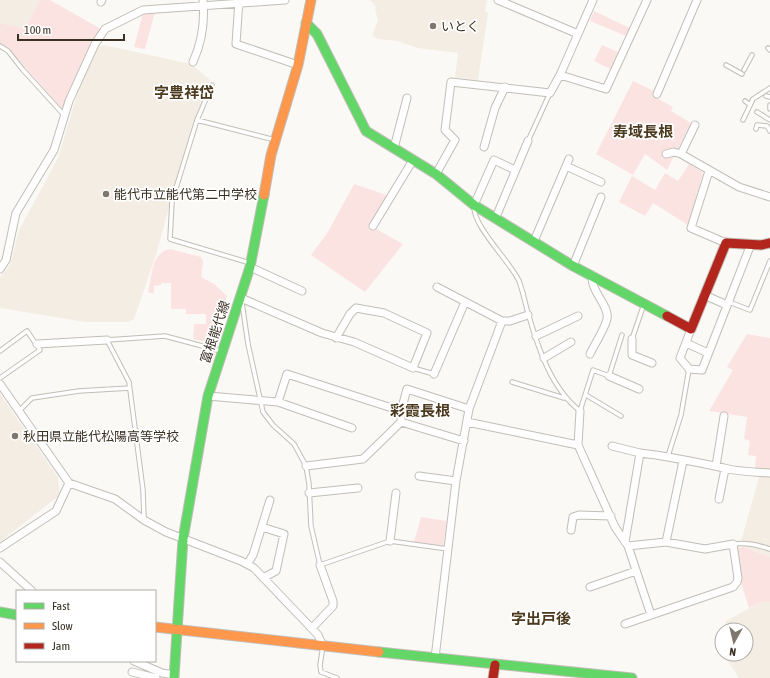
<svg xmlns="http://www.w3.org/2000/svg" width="770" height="678" font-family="'Asap Condensed','Noto Sans JP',sans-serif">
<rect width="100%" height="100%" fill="#fbf9f6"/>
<path fill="#f4ede3" d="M0,0H40L25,29L0,23Z
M368,0H487L485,11L488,13L478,80L455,77L458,53L418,48L397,41L378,39L372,36L378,20L375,10L376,7L371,1Z
M104,45L191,64L210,80L168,211L156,255L134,319L128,322H85L0,308V277L10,265L19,230L58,158L77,95L96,48Z
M0,394L58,477L60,495L0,542Z
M759,477H770V557L740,545Z
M761,602H770V678H739L723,654H746V630H725L726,621Z"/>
<path fill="#fae3e1" d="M40,0H50L101,29C85,54 75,83 62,109L8,48L0,44V23L25,29Z
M594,11L630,28L626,36L590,21Z
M155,12L145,49L134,47L143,13Z
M602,45L618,52L610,69L594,61Z
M633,81L654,91L652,95L673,107L671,111L691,123L667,170L645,154L633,175L596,154Z
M689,164L703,173L688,225L653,203L645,216L619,202L632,176L655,190L665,173L678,181Z
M354,184L389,196L371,226L403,244L365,292L311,255L328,232Z
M170,249L201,257L203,261L201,277L214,284L227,296L211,343L193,339L194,324H206V314H186V309H171V283H161V285L154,286V294L148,292C152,277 151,252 170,249Z
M747,334L770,338V469L755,468L756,456L748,455L750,441L744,439L747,417L709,411L733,370L727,367Z
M421,517L447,521L443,546L414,542Z
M744,547L770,557V602H761L749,608L742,586L735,551L736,548Z"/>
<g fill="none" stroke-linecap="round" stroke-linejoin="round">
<defs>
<path id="lane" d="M0,46L8,51L23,70L64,115
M768,48L770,50
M726,65L742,74
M744,70L752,55
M212,85L197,120L172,201L170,239L250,263
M766,96L770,97
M745,101L750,105
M770,105V109
M757,112L770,120
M197,120L275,140
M743,120L753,99L770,88
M756,129L757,125L767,126L770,131
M528,141L550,93
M474,206C473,227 510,261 519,281C523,291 525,303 528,313C538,348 551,388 580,411L593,370L609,376L622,335
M729,302L750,310L770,261
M242,303L248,344L263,412L273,425L294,444L306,466L309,484L311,526L320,565L390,541L448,549
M632,339L644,304
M0,351L27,331L40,350L0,378
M413,368L434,374
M512,382L564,398
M586,395L621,416
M19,411L32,398L79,391L130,388
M668,456L681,415L689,369
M144,519L143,490L129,382L107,340L165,336L221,351
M733,544C746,542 757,545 770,549
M323,646L320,665L321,672L337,678"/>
<path id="street" d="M239,0L236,44L298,65
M498,0L578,34
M593,0L560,75L606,89L647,0
M101,2L102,0
M193,62C202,42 205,22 203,0
M657,94L697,0
M484,147L495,108L505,87
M394,148L407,98
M666,154L674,152L681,154L739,187L770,197
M681,154L695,125
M566,166L601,182
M709,171L691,228L726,243
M436,174L455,140L445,130L451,82L550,93L560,75
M474,205L494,160L515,170
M496,217L528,141
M373,226L413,160
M534,241L569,159
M573,266L601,197
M250,267L302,291
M0,269L6,260L16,213L54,150L69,101L95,44L105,29L143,10L285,0
M437,287L502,321H510L528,315
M704,295L727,305
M241,298L322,333L354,342L413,368L427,333L384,313L356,308L350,314L336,338
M691,329L680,358L689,369L702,370L751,244
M536,336L578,316
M632,339V355L652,363
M686,343L708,353
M37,344L107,340
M590,354C595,343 604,331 607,319C610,306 590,291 592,275
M544,358L571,342
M434,374L465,302
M609,376L639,389
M0,384L69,483L115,499L144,520L166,532L241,561L254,568L318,635L323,646
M208,396L278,402L287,374L401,411
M278,402L352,428
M580,411L578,445L615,527L628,546L651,615
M467,422L578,445
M464,441L401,422V411L407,389L469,409
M612,446L640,453
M306,466L363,459L401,422
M716,466L724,416
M419,476L456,481
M309,493L358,488
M719,499L725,469
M262,527L284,534L276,571L263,578
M571,530L573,517L579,515L611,516
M390,541L396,493
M625,542L640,453C668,456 696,462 724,468C739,472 755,472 770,473
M666,542L683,461
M0,548L56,511L69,483
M0,562L32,591
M247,564L253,555L270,500
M590,587L636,571
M625,624L733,587L737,582L738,578L733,544L705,549L666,542L628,546
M312,628L333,606V601L320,565
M435,658L456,481L469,409L502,321
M134,661L162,673L175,675
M132,672L156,678"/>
<path id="fast" d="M306,23L317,34L366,131L436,174L474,205L573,266L667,316
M0,612L17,615
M379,652L632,678
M174,678L183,539L208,396L250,267L264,195"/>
<path id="slow" d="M264,195L271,155L298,65L311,0
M155,627L379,652"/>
<path id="jam" d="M667,316L691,329L726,243L761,245L770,243
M493,678L495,665"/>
</defs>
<use href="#lane" stroke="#c2beb7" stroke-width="5.5"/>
<use href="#street" stroke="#c2beb7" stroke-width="9"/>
<use href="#fast" stroke="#c2beb7" stroke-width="11"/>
<use href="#slow" stroke="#c2beb7" stroke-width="11"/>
<use href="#jam" stroke="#c2beb7" stroke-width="11"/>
<use href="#lane" stroke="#fefefe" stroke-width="3.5"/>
<use href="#street" stroke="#fefefe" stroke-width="7"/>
<use href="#fast" stroke="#63d668" stroke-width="9"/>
<use href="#slow" stroke="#ff974d" stroke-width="9"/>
<use href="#jam" stroke="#b3261e" stroke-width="9"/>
</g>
<g fill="#7e776e" stroke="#fff" stroke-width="1.5">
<circle cx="433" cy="26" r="4"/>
<circle cx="106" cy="194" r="4"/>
<circle cx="15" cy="436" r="4"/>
</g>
<g text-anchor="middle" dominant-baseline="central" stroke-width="3.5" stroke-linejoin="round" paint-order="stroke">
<g font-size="13" fill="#3a3124" stroke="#fff" text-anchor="start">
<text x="441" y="26">いとく</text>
<text x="114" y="194">能代市立能代第二中学校</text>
<text x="23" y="436">秋田県立能代松陽高等学校</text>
</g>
<g font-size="13" fill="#3a3124" stroke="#fff">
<text transform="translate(215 332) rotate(-71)">富根能代線</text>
</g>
<g font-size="15" font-weight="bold" fill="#4c3a1f" stroke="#fff">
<text x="184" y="92">字豊祥岱</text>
<text x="643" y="131">寿域長根</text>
<text x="420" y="410">彩霞長根</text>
<text x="541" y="618">字出戸後</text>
</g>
</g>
<rect x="16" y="590" width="140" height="72" fill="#ffffff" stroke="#b0ada7"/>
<rect x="24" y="603" width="20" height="6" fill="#63d668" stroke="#b0ada7"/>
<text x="52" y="610" font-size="12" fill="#3a3124">Fast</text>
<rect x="24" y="623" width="20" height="6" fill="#ff974d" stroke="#b0ada7"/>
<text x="52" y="630" font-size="12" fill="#3a3124">Slow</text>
<rect x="24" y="643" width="20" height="6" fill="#b3261e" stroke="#b0ada7"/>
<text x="52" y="650" font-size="12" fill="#3a3124">Jam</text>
<g transform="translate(734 642) rotate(188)"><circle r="19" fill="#ffffff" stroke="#b0ada7"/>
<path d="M0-3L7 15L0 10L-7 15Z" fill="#7e776e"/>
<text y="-6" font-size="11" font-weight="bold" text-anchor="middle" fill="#3a3124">N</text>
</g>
<path d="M18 34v6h106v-6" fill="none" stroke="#3a3124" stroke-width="2"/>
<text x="24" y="34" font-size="12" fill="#3a3124" stroke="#ffffff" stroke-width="3" paint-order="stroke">100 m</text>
</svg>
